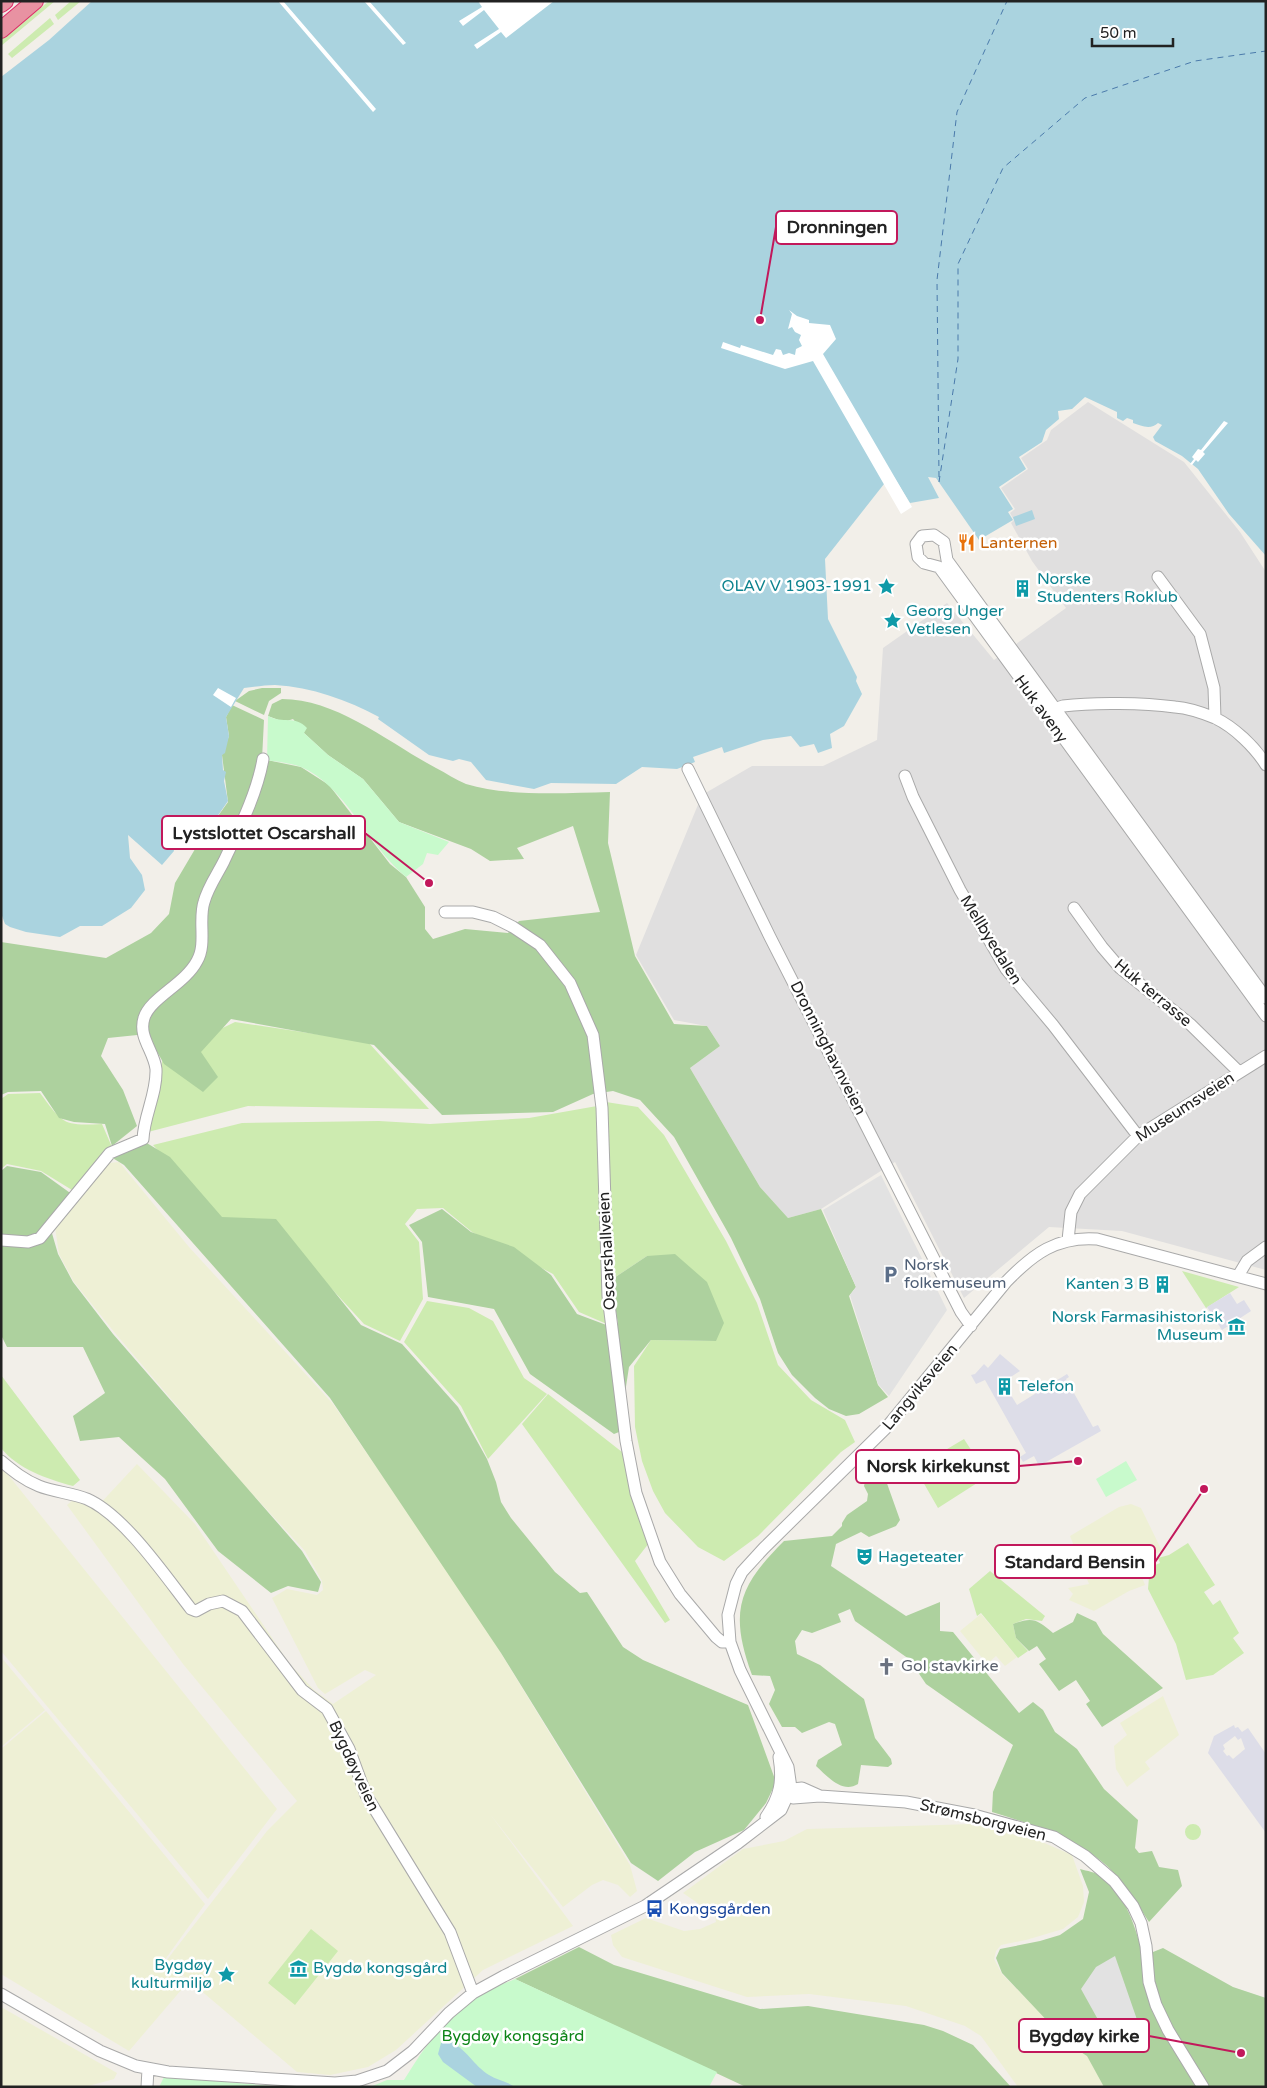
<svg xmlns="http://www.w3.org/2000/svg" width="1267" height="2088" font-family="'Varela Round',sans-serif">
<rect width="100%" height="100%" fill="#f2efe9"/>
<path fill="#e0dfdf" d="M1088,402L1184,462L1240,532L1266,572V1270L1122,1231L1049,1227L964,1298L895,1162L821,1209L788,1218L760,1187L690,1068L720,1046L707,1026L674,1020L636,955L702,795L752,766H823L877,740L883,648L947,603L994,660L1066,608L1032,561L1011,523L1014,520L1010,513L1015,509L1001,488L1028,469L1021,458L1047,440L1051,430Z"/>
<path fill="#eef0d5" d="M119,1162L189,1247L333,1404L474,1609L630,1865L637,1891L630,1897L618,1885L603,1880L592,1885L563,1907L490,1814L573,1926L483,1970L396,2050L368,2067L330,2075L297,2072L166,1961L267,1831L297,1801L183,1664L67,1505L74,1499L96,1508L137,1464L195,1524L289,1663L314,1690L333,1704L376,1675L365,1670L325,1694L318,1688L272,1598L287,1589L317,1595L323,1590L322,1581L305,1551L245,1486L115,1333L74,1282L59,1254L55,1227L109,1163Z
M1,1466L277,1809L208,1899L1,1651Z
M1131,1504L1141,1508L1162,1551L1136,1562L1145,1585L1129,1591L1094,1611L1069,1600L1073,1594L1068,1588L1089,1584L1070,1536L1119,1507Z
M981,1614L1017,1657L1005,1666L996,1656L987,1664L960,1631Z
M1,1657L45,1710L1,1747Z
M1163,1696L1179,1735L1145,1762L1150,1769L1127,1787L1116,1769L1114,1746L1127,1735L1120,1723Z
M46,1711L205,1904L164,1961L188,1982L129,2051L1,1974V1749Z
M973,1824L1042,1842L1072,1855L1083,1886L1084,1902L1078,1917L1063,1929L1026,1940L1001,1945L996,1951L994,1959L1002,1974L1071,2043L1087,2054L1105,2087H1018L981,2036L965,2026L906,2006L809,1994L747,1997L622,1957L613,1945L611,1935L646,1918L684,1931L700,1929L716,1922L715,1915L683,1893L743,1849L784,1841L807,1829Z
M1,2007L117,2073L114,2079L85,2087H1Z"/>
<path fill="#cdebb0" d="M49,1H55L1,46V40Z
M71,1H81L58,20L55,15Z
M50,18L54,24L12,58L8,54Z
M235,1022L368,1042L429,1109L248,1106L148,1132L163,1057Z
M40,1093C63,1124 63,1126 102,1124L112,1147L101,1156L72,1190L41,1171L7,1164L1,1169V1099L8,1094Z
M606,1102L638,1107L664,1135L726,1241L757,1303L778,1365L811,1400L845,1420L855,1442L841,1452L758,1536L724,1561L698,1547L665,1513L653,1491L642,1461L635,1427L634,1366L651,1340L716,1341L647,1256L611,1280Z
M597,1106L609,1325L579,1312L553,1274L472,1232L443,1208L417,1209L405,1224L419,1242L423,1299L400,1341L364,1324L276,1228L220,1218L153,1145L242,1123L379,1121L430,1124L529,1118Z
M1182,1271L1239,1287L1206,1308Z
M427,1301L469,1308L493,1321L524,1378L547,1394L488,1459L461,1406L404,1342Z
M1,1375L80,1480L73,1486C47,1479 18,1469 1,1448Z
M548,1394L622,1452L649,1543L635,1561L670,1620L665,1623L522,1424Z
M964,1439L988,1476L938,1508L915,1468Z
M1188,1543L1215,1585L1204,1592L1213,1605L1220,1600L1239,1633L1233,1638L1244,1653L1213,1675L1186,1680L1176,1644L1148,1589L1149,1577L1156,1574L1153,1566L1160,1563L1158,1558L1169,1555Z
M990,1571L1045,1616L1042,1621L1026,1619L1013,1624L1016,1638L1028,1651L1018,1658L981,1613L977,1616L969,1589Z
M1185 1832a8 8 0 1 1 16 0a8 8 0 1 1-16 0Z
M311,1929L338,1951L295,2005L268,1983Z"/>
<path fill="#add19e" d="M262,688H281V693L269,701L264,715L235,701L249,691Z
M282,699C337,699 389,743 436,768C446,773 456,780 466,784C509,797 565,793 610,792L608,843L635,956L674,1024L707,1026L720,1046L690,1068L760,1187L788,1218L821,1209L856,1287L849,1296L878,1385L888,1397L859,1414L846,1416L829,1409L815,1398L792,1375L778,1353L760,1299L731,1238L674,1137L640,1100L613,1091L593,1094L553,1112L442,1115L374,1045L231,1019L201,1052L218,1077L203,1092L164,1064L147,1034L108,1038L101,1056L123,1090L137,1126L112,1146L105,1124L74,1122L59,1118L41,1091L8,1092L1,1095V942L106,958L151,933L169,914L175,883L198,844L228,802L222,755L229,736L226,717L232,705L264,720L262,759L301,767L329,785L390,864L406,877L425,907V929L433,939L465,929L508,933L519,921L600,912L573,826L517,848L524,859L490,861L471,849L399,822L363,779L328,755L304,733L293,719L284,722L268,716L272,704Z
M145,1142L170,1157L222,1217L276,1219L361,1325L402,1344L458,1407L487,1459L496,1482L501,1502L511,1518L555,1572L580,1593L587,1592L623,1647L643,1660L748,1705L776,1782L766,1803L744,1830L695,1852L658,1881L631,1863L501,1653L330,1398L124,1165L111,1157Z
M7,1166L41,1172L73,1195L49,1223L58,1254L73,1282L113,1334L302,1551L321,1582L318,1592L288,1586L271,1593L218,1551L165,1479L119,1437L80,1441L73,1416L105,1393L83,1347H7L1,1335V1171Z
M442,1209L471,1232L514,1247L551,1275L577,1314L609,1326L618,1324L611,1280L647,1256L675,1254L707,1282L724,1323L716,1341L651,1340L629,1367L619,1432L614,1434L530,1374L494,1309L428,1297L422,1242L409,1225Z
M877,1465L884,1475L900,1520L896,1526L869,1537L861,1532L836,1544L831,1566L906,1616L940,1602V1631L953,1632L1019,1713L1033,1702L1043,1710L1055,1732L1077,1749L1104,1789L1138,1820L1135,1848L1139,1853L1152,1851L1159,1867L1178,1870L1182,1886L1149,1922C1136,1902 1124,1881 1106,1865C1074,1837 1031,1824 992,1812L993,1792L1013,1745L926,1684L909,1659L855,1621L850,1609L838,1614L841,1622L812,1633L802,1630L795,1641L797,1654L820,1665L864,1699L875,1738L891,1759L892,1764L888,1767L861,1765L858,1784C842,1794 827,1776 816,1766L818,1760L842,1745L835,1724L829,1722L802,1733L795,1727H782L769,1704L775,1690L770,1676L752,1675C729,1612 738,1587 784,1541L832,1536L842,1526V1523L847,1515L867,1501L868,1494L864,1486L868,1468Z
M1077,1613L1096,1622L1103,1634L1163,1688L1102,1727L1086,1704L1090,1701L1076,1680L1059,1691L1039,1664L1046,1659L1037,1646L1029,1651L1016,1638L1013,1624C1033,1616 1038,1620 1053,1633L1073,1622Z
M1080,1869C1087,1871 1096,1872 1102,1877C1126,1895 1136,1928 1143,1956L1163,1948L1233,1987L1266,1998V2087H1104L1087,2056L1070,2045L1002,1973L996,1958L1000,1949L1040,1941L1060,1935L1083,1919L1089,1892Z
M579,1947L614,1965L760,2009L808,2006L924,2025L943,2031L973,2045L1011,2087H746L515,1979Z"/>
<path fill="#c8facc" d="M268,716C283,724 295,715 307,728L304,733L328,755L363,779L399,822L449,842L438,855L427,853L423,864L406,877C369,847 344,784 301,767C291,763 277,762 267,760Z
M1126,1461L1137,1480L1106,1497L1096,1479Z
M515,1979L717,2072L709,2087H370L387,2080H404C423,2049 443,2020 473,2000C485,1991 501,1985 515,1979Z
M164,2077L286,2087H159Z"/>
<path fill="#e2e2e2" d="M881,1175L947,1310L889,1396L878,1384L850,1295L856,1287L823,1210Z
M1115,1956L1143,2037L1132,2048L1116,2052L1081,1989L1096,1967Z"/>
<path fill="#dddde8" fill-rule="evenodd" d="M1230,1293L1237,1304L1244,1300L1251,1311L1222,1330L1207,1307Z
M1000,1354L1020,1371L1003,1382L1017,1405L1067,1374L1069,1377L1066,1379L1093,1427L1098,1425L1101,1431L1039,1466L1034,1456L1023,1462L1020,1457L1026,1453L985,1380L976,1384L971,1375L975,1374L984,1364L988,1368Z
M1234,1725L1235,1728L1238,1727L1242,1732L1248,1728L1266,1754V1833L1208,1753L1214,1736ZM1235,1736L1238,1740L1241,1738L1245,1749L1233,1759L1229,1755L1227,1756L1223,1751L1225,1749L1223,1745Z"/>
<path fill="#aad3df" d="M92,1H1266V556L1229,514L1198,469L1182,456L1155,441L1153,437L1162,425L1158,423C1151,430 1141,426 1133,423V420L1127,418L1123,421L1117,418V412L1085,397L1072,409L1058,411L1059,419L1046,430L1042,442L1019,457L1026,469L999,487L1013,509L1008,512L1013,520L979,540L936,478L928,477L939,498L910,503L894,477L884,484L825,559L828,619L857,677L856,681L862,694L844,726L830,734L832,748L818,753L814,744L800,747L791,736L763,740L724,753L722,747L693,757L695,762L677,769L642,767L616,784L551,783L534,789L486,780L471,762L459,759L453,761L429,755L378,719L379,717C347,700 312,687 275,685C265,685 255,687 244,688L226,717L229,736L225,753L222,755L223,770L226,772L224,781L228,801L198,844H191L174,821L168,829L174,851L162,865L128,835L130,858L142,875L145,890L131,908L102,926H80L60,937L26,932L10,927L5,924L1,913V77L49,40Z
M1032,510L1035,519L1016,526L1013,517Z
M449,2041C466,2048 474,2066 489,2075C497,2080 506,2081 515,2087H477L443,2062L438,2054L441,2043Z"/>
<path fill="#fff" d="M278,1H283L376,109L373,112Z
M364,1H369L406,43L403,45Z
M478,1H554L506,38L501,32L477,49L474,45L499,29L484,10L463,26L459,21L482,7Z
M789,310L797,316L809,320V323L830,325L836,339L823,354L912,507L901,514L813,361L785,369L721,348L723,342L740,348L741,345L773,355L776,349L781,350L783,355L789,353L795,355L796,349L802,346L799,340L801,335L795,332L792,327L788,329L792,314Z
M1224,421L1228,423L1203,452L1205,454L1198,462L1196,460L1192,465L1190,464L1194,459L1192,457L1198,449L1201,450Z
M218,688L236,698L231,707L213,695Z"/>
<g fill="none" stroke-linecap="round" stroke-linejoin="round">
<path stroke="#4a7aab" stroke-width="1" stroke-dasharray="6 5" stroke-linecap="butt" d="M939,477L937,280L957,112L1007,1
M939,482L958,359V264L1003,168L1085,98L1195,61L1266,51"/>
<defs>
<path id="minor" d="M1158,577L1200,634L1214,688L1215,718
M1050,713C1054,710 1058,707 1063,706C1094,702 1144,703 1175,707C1188,708 1203,713 1215,718C1234,727 1255,747 1266,765
M688,769L770,937L961,1312L971,1326
M905,776L913,797L960,890L1006,969L1053,1025L1138,1136
M1074,908L1102,947L1120,968L1190,1024L1239,1072
M445,912H473L493,917L513,927L540,945L570,983L593,1035L602,1108L608,1296L626,1441L636,1493L660,1562L680,1594L716,1637L722,1642H730
M1266,998L947,560L944,542L934,535L922,536L916,544L918,557L924,563L939,567L1266,1016
M1,1240L28,1242L40,1238L110,1153L143,1139C144,1115 157,1094 156,1069C154,1051 138,1037 144,1018C150,998 185,984 197,961C207,944 198,920 204,902C208,887 217,875 224,861C239,829 257,794 263,759
M1068,1240L1071,1212L1080,1194L1138,1136L1266,1056
M1238,1276L1247,1261L1266,1247
M1,1461C13,1471 24,1480 39,1486C54,1492 72,1493 87,1499C124,1515 166,1577 191,1609L196,1611L209,1604L223,1601L242,1611L302,1690L327,1709L349,1749L366,1795L450,1932L473,1993
M784,1790L802,1788L820,1796
M780,1791L793,1798L820,1796L906,1802L974,1815L1054,1837L1085,1856L1114,1881L1133,1906L1141,1923L1146,1946L1149,1982L1156,2005L1168,2030L1203,2087
M766,1817C780,1797 783,1781 779,1757
M1,1994L100,2051L136,2066L168,2072L335,2083L357,2081L387,2071L413,2051L449,2013L473,1993L504,1976L645,1906L738,1843L781,1810L791,1788L788,1767L740,1670L730,1642L728,1615L736,1584L742,1572L764,1548L886,1428L1006,1282C1033,1254 1057,1236 1097,1239L1266,1284
M147,2087L148,2069"/>
<path id="highway" d="M1,4L5,1
M1,30L35,1"/>
</defs>
<use href="#minor" stroke="#a9a9a9" stroke-width="13"/>
<use href="#highway" stroke="#dc2a67" stroke-width="18"/>
<use href="#minor" stroke="#fff" stroke-width="11"/>
<use href="#highway" stroke="#e892a2" stroke-width="16"/>
</g>
<defs>
<symbol id="restaurant-bare" viewBox="-9 -9 18 18"><path d="M-5-6h1v4h1v-4h1v4h1v-4h1v5L-1.5 .5V6h-2V.5L-5-1ZM5-6V6H3V1.5H1.5Q1.5-4 5-6Z" fill="#e8710a" stroke="#fff" stroke-width="2.5" paint-order="stroke"/></symbol>
<symbol id="sight-bare" viewBox="-9 -9 18 18"><path d="M0-6L1.8-2.2L6-1.7L2.9 1.2L3.7 5.4L0 3.3L-3.7 5.4L-2.9 1.2L-6-1.7L-1.8-2.2Z" fill="#0f9aa8" stroke="#fff" stroke-width="2.5" paint-order="stroke"/></symbol>
<symbol id="building-bare" viewBox="-9 -9 18 18"><path d="M-4-6H4V6H1V3H-1V6H-4ZM-2.5-4.3h1.7v1.8h-1.7ZM.8-4.3h1.7v1.8H.8ZM-2.5-1h1.7V.8h-1.7ZM.8-1h1.7V.8H.8Z" fill="#0f9aa8" stroke="#fff" stroke-width="2.5" paint-order="stroke"/></symbol>
<symbol id="parking-bare" viewBox="-9 -9 18 18"><path d="M-3.5-5.5H1a3.5 3.5 0 0 1 0 7H-1V5.5H-3.5ZM-1-3.4V-.6H.8a1.4 1.4 0 0 0 0-2.8Z" fill="#5c6f8a" stroke="#fff" stroke-width="2.5" paint-order="stroke"/></symbol>
<symbol id="museum-bare" viewBox="-9 -9 18 18"><path d="M0-6L6-3V-2H-6V-3ZM-5-1h2V3h-2ZM-1-1h2V3h-2ZM3-1h2V3H3ZM-6 4H6V6H-6Z" fill="#0f9aa8" stroke="#fff" stroke-width="2.5" paint-order="stroke"/></symbol>
<symbol id="theatre-bare" viewBox="-9 -9 18 18"><path d="M-5-5.5Q0-4 5-5.5V0Q5 5 0 6Q-5 5-5 0ZM-3.3-2.5H-1v1.5H-3.3ZM1-2.5H3.3v1.5H1ZM-2.8 1Q0 5.5 2.8 1Z" fill="#0f9aa8" stroke="#fff" stroke-width="2.5" paint-order="stroke"/></symbol>
<symbol id="church-bare" viewBox="-9 -9 18 18"><path d="M-1.2-6h2.4v3.5h3.3v2.4h-3.3V6h-2.4V-.1h-3.3v-2.4h3.3Z" fill="#6b7280" stroke="#fff" stroke-width="2.5" paint-order="stroke"/></symbol>
<symbol id="bus-bare" viewBox="-9 -9 18 18"><path d="M-5-6H5V4H4V6H2V4H-2V6H-4V4H-5ZM-3.5-4V0h7V-4ZM-3.5 1.2v1.5H-2V1.2ZM2 1.2v1.5H3.5V1.2Z" fill="#1a4fb4" stroke="#fff" stroke-width="2.5" paint-order="stroke"/></symbol>
</defs>
<g fill-rule="evenodd">
<use href="#restaurant-bare" x="954" y="530" width="25" height="25"/>
<use href="#sight-bare" x="874" y="574" width="25" height="25"/>
<use href="#building-bare" x="1010" y="576" width="25" height="25"/>
<use href="#sight-bare" x="880" y="608" width="25" height="25"/>
<use href="#parking-bare" x="878" y="1262" width="25" height="25"/>
<use href="#building-bare" x="1150" y="1272" width="25" height="25"/>
<use href="#museum-bare" x="1224" y="1314" width="25" height="25"/>
<use href="#building-bare" x="992" y="1374" width="25" height="25"/>
<use href="#theatre-bare" x="852" y="1544" width="25" height="25"/>
<use href="#church-bare" x="874" y="1654" width="25" height="25"/>
<use href="#bus-bare" x="642" y="1896" width="25" height="25"/>
<use href="#museum-bare" x="286" y="1956" width="25" height="25"/>
<use href="#sight-bare" x="214" y="1962" width="25" height="25"/>
</g>
<g text-anchor="middle" dominant-baseline="central" stroke-width="5" stroke-linejoin="round" paint-order="stroke">
<g font-size="16" fill="#c56008" stroke="#fff" text-anchor="start">
<text x="980" y="543">Lanternen</text>
</g>
<g font-size="16" fill="#0d838f" stroke="#fff" text-anchor="start">
<text x="1037" y="579">Norske<tspan x="1037" dy="18">Studenters Roklub</tspan></text>
<text x="872" y="586" text-anchor="end">OLAV V 1903-1991</text>
<text x="906" y="611">Georg Unger<tspan x="906" dy="18">Vetlesen</tspan></text>
<text x="1149" y="1284" text-anchor="end">Kanten 3 B</text>
<text x="1223" y="1317" text-anchor="end">Norsk Farmasihistorisk<tspan x="1223" dy="18">Museum</tspan></text>
<text x="1018" y="1386">Telefon</text>
<text x="878" y="1557">Hageteater</text>
<text x="212" y="1965" text-anchor="end">Bygdøy<tspan x="212" dy="18">kulturmiljø</tspan></text>
<text x="313" y="1968">Bygdø kongsgård</text>
</g>
<g font-size="16" fill="#222" stroke="#fff">
<text transform="translate(1041 709) rotate(54)">Huk aveny</text>
<text transform="translate(991 940) rotate(58)">Mellbyedalen</text>
<text transform="translate(1153 993) rotate(40)">Huk terrasse</text>
<text transform="translate(828 1048) rotate(63)">Dronninghavnveien</text>
<text transform="translate(1185 1107) rotate(-33)">Museumsveien</text>
<text transform="translate(607 1251) rotate(-93)">Oscarshallveien</text>
<text transform="translate(920 1387) rotate(-50)">Langviksveien</text>
<text transform="translate(354 1766) rotate(65)">Bygdøyveien</text>
<text transform="translate(983 1820) rotate(14)">Strømsborgveien</text>
</g>
<g font-size="16" fill="#4e5e75" stroke="#fff" text-anchor="start">
<text x="904" y="1265">Norsk<tspan x="904" dy="18">folkemuseum</tspan></text>
</g>
<g font-size="16" fill="#5b616d" stroke="#fff" text-anchor="start">
<text x="901" y="1666">Gol stavkirke</text>
</g>
<g font-size="16" fill="#164399" stroke="#fff" text-anchor="start">
<text x="669" y="1909">Kongsgården</text>
</g>
<g font-size="16" fill="#0c8416" stroke="#fff">
<text x="513" y="2036">Bygdøy kongsgård</text>
</g>
</g>
<path fill="none" stroke="#c2185b" stroke-width="2" d="M760 320L776 227M429 883L365 833M1078 1461L1019 1466M1204 1489L1155 1562M1241 2053L1149 2036"/>
<g fill="#c2185b" stroke="#fff" stroke-width="2">
<circle cx="760" cy="320" r="5"/>
<circle cx="429" cy="883" r="5"/>
<circle cx="1078" cy="1461" r="5"/>
<circle cx="1204" cy="1489" r="5"/>
<circle cx="1241" cy="2053" r="5"/>
</g>
<g fill="#fff" stroke="#c2185b" stroke-width="2">
<rect x="776" y="211" width="121" height="33" rx="5"/>
<rect x="162" y="816" width="203" height="33" rx="5"/>
<rect x="856" y="1450" width="163" height="33" rx="5"/>
<rect x="995" y="1545" width="160" height="33" rx="5"/>
<rect x="1019" y="2019" width="130" height="33" rx="5"/>
</g>
<g font-size="18" text-anchor="middle" font-weight="bold" fill="#222">
<text x="837" y="233">Dronningen</text>
<text x="264" y="839">Lystslottet Oscarshall</text>
<text x="938" y="1472">Norsk kirkekunst</text>
<text x="1075" y="1568">Standard Bensin</text>
<text x="1084" y="2042">Bygdøy kirke</text>
</g>
<rect width="1267" height="2088" fill="none" stroke="#222222" stroke-width="5"/>
<path d="M1092 38v8h81v-8" fill="none" stroke="#222222" stroke-width="2.5"/>
<text x="1100" y="38" font-size="15" fill="#222222" stroke="#ffffff" stroke-width="4" paint-order="stroke">50 m</text>
</svg>
